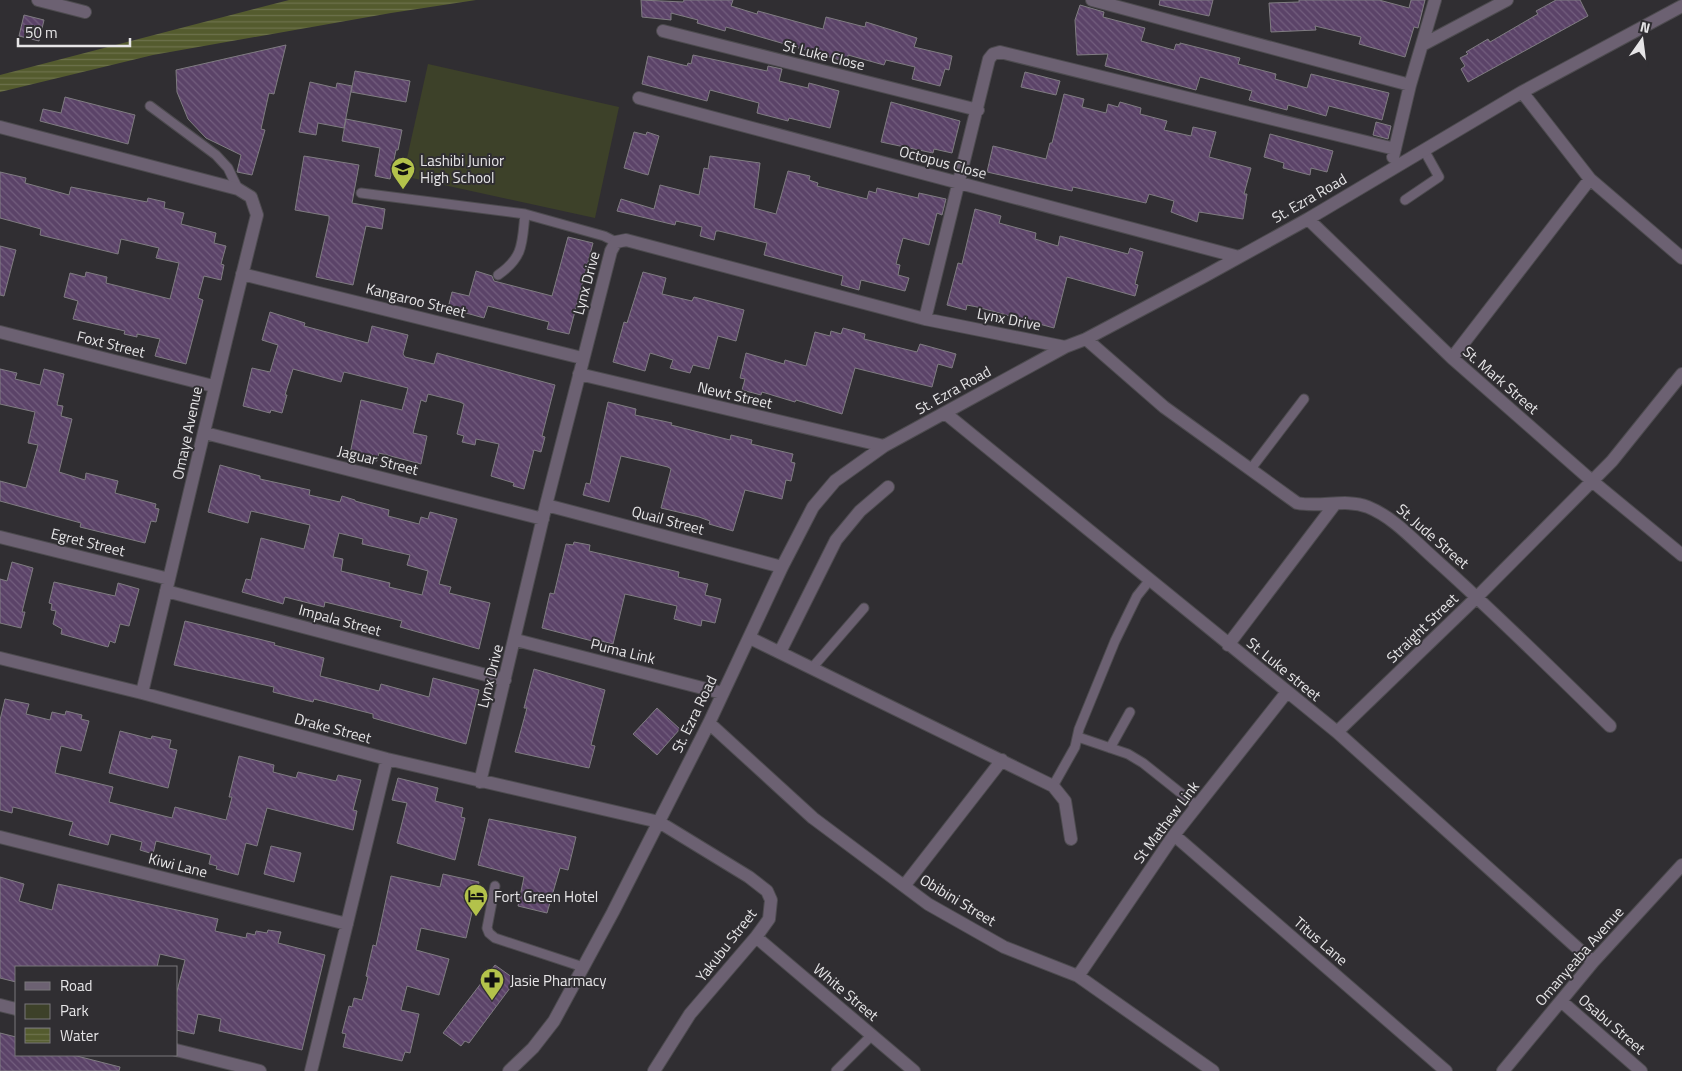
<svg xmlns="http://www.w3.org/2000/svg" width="1682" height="1071" font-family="'Titillium Web',sans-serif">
<defs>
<pattern id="water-rules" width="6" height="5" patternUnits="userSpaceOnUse" patternTransform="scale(1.25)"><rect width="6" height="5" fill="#545b2e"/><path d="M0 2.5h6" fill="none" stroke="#6d724c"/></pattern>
<pattern id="building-back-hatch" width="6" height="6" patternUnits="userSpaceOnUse" patternTransform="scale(1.25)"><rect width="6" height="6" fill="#5b4368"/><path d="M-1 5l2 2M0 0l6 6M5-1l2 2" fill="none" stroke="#735e7e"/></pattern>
</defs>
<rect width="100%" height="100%" fill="#302e32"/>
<path fill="#3d4129" d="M428,64L619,107L595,218L403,176Z"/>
<path fill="url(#water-rules)" d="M289,0H476L391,13L153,55L0,92V75Z"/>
<path fill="url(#building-back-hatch)" stroke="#7f7c81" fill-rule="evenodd" d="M641,0L683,2L684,0H733L731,6L757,14L758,11L823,29L826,17L865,27L866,22L917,38L914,47L952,56L949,70L945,69L940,86L912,79L915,67L886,60L884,65L848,55L847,62L726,27L725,31L697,23L698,20L671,13V20L642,17Z
M1160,0H1213L1209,16L1159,5Z
M1299,0H1379L1409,8L1411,0H1425L1418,28L1414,27L1405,57L1359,44L1361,37L1315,26L1316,30L1271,32L1269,3L1299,2Z
M1556,0H1580L1588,16L1468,82L1461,69L1465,66L1460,58L1468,54L1466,52L1488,39L1490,42L1538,14L1536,11Z
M1080,5L1104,12L1103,17L1145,28L1141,41L1174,50L1176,44L1180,45V43L1240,58L1238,64L1276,74L1275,79L1307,88L1311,74L1389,93L1382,120L1329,106L1326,116L1288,105L1287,110L1249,100L1252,91L1200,77L1196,90L1105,66L1108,54L1077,55L1075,20Z
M24,15L44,20L39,41L19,36Z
M286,45L274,94L269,93L261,129L265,130L252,175L237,172L241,155L206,138L188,119L177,92L176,70Z
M693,55L767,71L768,66L782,69L779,81L808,88L809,83L839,91L830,128L789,118L788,121L757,113L759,103L710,90L707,101L642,84L648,56L687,66L688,63L691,64Z
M355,71L410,81L406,102L351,92Z
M1025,72L1060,81L1056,95L1021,87Z
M310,82L336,88L337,83L352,86L344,128L318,123L316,135L299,132Z
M1064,94L1084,99L1082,107L1106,113L1108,104L1118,107L1120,102L1141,108L1140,114L1167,121L1164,130L1191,136L1193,127L1216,132L1209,157L1251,168L1244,194H1247L1243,219L1199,212L1197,222L1171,212L1174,201L1149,194L1146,203L1073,187L1072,191L987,172L993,146L1046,159L1050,143H1052Z
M65,97L135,115L128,144L40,121L43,109L61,113Z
M891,102L960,121L952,153L934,149L933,153L881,142Z
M346,119L402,130L398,150H396L390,179L375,176L380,148L342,141Z
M1376,122L1391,126L1388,139L1373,135Z
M634,132L646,135L647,132L659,136L648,175L624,168Z
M1270,134L1333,151L1327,172L1311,168L1310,175L1283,168L1284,163L1264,157Z
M304,156L359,165L352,203L385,209L382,229L366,226L353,285L316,277L329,220V216L295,210Z
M710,156L760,163L754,208L776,214L788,171L810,176L809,180L818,183L817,186L867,199L869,191L876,193L877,188L918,198L919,193L946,199L942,215L937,213L929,245L903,238L896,264L900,265L898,275L909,278L905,291L861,280L859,290L841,285L843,276L764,255L767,243L719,231H716L714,240L700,236L702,227L676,221L675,225L617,211L621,199L654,209L660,185L699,195L704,168L708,169Z
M0,172L26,178L25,183L69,195L71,187L147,202L148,198L165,202L164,208L184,213L181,224L216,233L214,243L226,246L221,264L224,265L221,280L204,276L198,298L203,300L186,364L155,356L160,339L137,334V337L124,334L125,331L73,319L78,301L64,297L70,273L85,277L86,272L107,277L106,283L170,299L179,263L156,258L159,248L121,239L118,254L40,235L41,229L0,218Z
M975,209L1001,216L999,223L1036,233L1035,239L1058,246L1060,236L1128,254L1130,248L1143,252L1135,284L1138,285L1135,296L1067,277L1054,328L977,307L967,305L966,310L947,305L958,263L962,264Z
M568,237L593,243L569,334L547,329L549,322L488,306L484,318L448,308L452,292L469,296L476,271L492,276L494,281L552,296Z
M0,246L16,250L4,296L0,295Z
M643,272L666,278L662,294L692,301L694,297L744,310L736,341L718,336L709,369L693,365L690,373L670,368L673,360L650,353L645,371L613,362L624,322L627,323Z
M270,312L305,323L304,326L368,343L372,326L408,335L403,354L405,357L434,364L437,353L555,385L542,436L545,437L541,452L534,450L524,489L513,486L514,483L491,476L499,444L476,439L475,445L462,442L464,436L457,434L464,404L460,402L428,394L426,402L421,400L413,433L427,436L421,464L379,453L377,461L350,454L361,400L402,410L408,388L344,372L341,382L293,369L285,395H287L282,413L271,410L270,413L243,406L252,368L270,372L278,345L262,340Z
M843,328L865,334L864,339L917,352L920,344L956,354L952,368L938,364L932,387L855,368L842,414L796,400L795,402L762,392L761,395L742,390L745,379L740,378L746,353L784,364L785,360L806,366L815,332L830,336L831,331L841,334Z
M0,369L17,373L15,379L40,385L44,369L64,374L57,405L63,406L61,416L72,419L59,472L85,480L86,473L118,481L115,493L156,504L155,508L159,509L156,522L151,521L145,543L80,527L81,523L0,501V481L26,488L38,445L28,443L35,412L0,404Z
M608,402L636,409L635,415L672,423L671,425L730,440L731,435L752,440L751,444L793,454L791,462L795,463L791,481L786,480L782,499L745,490L733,531L709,524L710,521L699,517L661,508L671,469L668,467L621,456L609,502L583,495L586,483L590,484Z
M220,465L260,476V479L310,490L309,495L340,502L342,496L355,500V501L389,510L388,516L419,524L421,517L428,519L430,512L457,519L439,584L451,587L449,593L490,603L479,649L400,627L402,621L325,602L324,607L285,597L283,604L242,592L246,579L251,580L261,538L304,549L310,525L251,511L248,523L208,512ZM339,533L363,539L362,544L410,555L407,565L428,571L422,595L389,587L390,583L341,571L343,559L333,557Z
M574,542L590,545L589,551L679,572L678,577L708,584L705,595L721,599L715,623L702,620L701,626L674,619L677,606L625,594L613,644L601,641L600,643L542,628L550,593L554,594L566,544L573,545Z
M12,562L33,568L22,612H25L21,628L0,623V579L7,581Z
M54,582L115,596L118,583L139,589L129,626L120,624L115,643L110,641L108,647L61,634L62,629L53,624L56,611L51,610L52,604L49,603Z
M185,621L275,643L274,645L324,658L320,676L379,691L381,684L429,697L433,678L479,690L466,744L373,718V714L314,699L313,702L273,692L274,687L174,665Z
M534,669L605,690L591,745L595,746L589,768L515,752L527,708H524Z
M5,699L29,704L26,714L50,720L52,712L65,715L66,711L82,715L81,719L89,721L81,751L61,746L55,773L113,787L109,802L172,818L175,807L226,820L232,797H229L239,756L274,765L273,772L296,778L298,772L336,781L338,775L361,780L353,810L357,811L353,830L267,808L257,846L246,843L238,875L216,869L217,866L209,864L211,855L156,841L153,854L140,850L142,842L111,834L108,845L69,835L73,822L13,807L12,813L0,810V720Z
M657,708L680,729L657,755L633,734Z
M120,731L151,739L152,736L171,740L169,748L177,750L168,788L109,773Z
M398,778L438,788L435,801L463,808L461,817L465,818L455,860L397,843L407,803L392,800Z
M489,819L576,837L568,870L560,868L547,913L518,906L524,877L478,865Z
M271,846L301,853L294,882L264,874Z
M443,874L479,882L466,938L421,928L416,950L449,959L439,995L407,986L401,1010L419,1014L410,1053L405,1052L402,1061L343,1047L346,1034L342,1033L349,1006L352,1007L354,998L362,1000L368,977L366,976L373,945L376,946L391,876L440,887Z
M0,877L24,884L19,901L52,910L58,884L218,919L215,931L246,938L247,933L255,935L256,931L267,933L268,930L281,932L278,943L325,955L302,1050L219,1031L221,1019L198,1014L194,1034L176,1030V995L185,960L160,954L157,967H16V982L0,978Z
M495,965L516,980L469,1043L465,1041L461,1046L443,1033Z
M0,1033L16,1037V1055H73L120,1067L119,1071H0Z"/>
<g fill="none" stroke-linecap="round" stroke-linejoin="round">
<defs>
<path id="lane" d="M150,106L216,155L228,168L238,189
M361,193L525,214L604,236L616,242
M1405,200L1439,177L1424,150
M498,275C524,257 522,243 525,214
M1250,470L1304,399
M812,668L864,608
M1078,737L1128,754L1143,763L1197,806
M1110,748L1130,712
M1053,786L1075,747L1079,729L1115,641L1137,596L1149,581
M495,886L487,928L489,933L495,938L583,967
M836,1071L872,1035"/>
<path id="street" d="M38,0L85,12
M1092,0L1410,85
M663,31L978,110
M1424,44L1507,0
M1522,92L1590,179L1682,258
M639,98L1239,257
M0,127L238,189L251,197L257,215C217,374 180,533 142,693
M1393,157L1410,85L1435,0
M1308,219L1452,358L1592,481L1682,555
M242,274L582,358
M925,319L989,59L993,54L1000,52L1395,149
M0,332L213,386
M1086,339L1164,407L1297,503C1321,508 1345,498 1368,507C1395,518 1415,542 1437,561C1496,614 1553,670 1610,726
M1452,358L1590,179
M579,374L884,446
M945,413L1337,732L1593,962
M205,433L543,519
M546,505L782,567
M0,537L169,579
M166,591L505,680
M750,638L1053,786L1065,801L1071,839
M516,640L722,693
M1228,645L1335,504
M780,652L836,540L860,511L888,487
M0,658L142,693L387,759L659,822L749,877L767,891L771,900L769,919L756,937L690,1014L654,1071
M709,723L813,818L928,904L1004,947L1078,976L1213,1071
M1337,732L1477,597L1612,461L1682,374
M480,782L546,505L611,251L616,242L626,240L925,319L1065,347
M1174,835L1446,1071
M0,837L347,924
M904,886L1002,760
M756,937L914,1071
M1078,976L1174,835L1287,692
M1561,1001L1641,1071
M0,1005L16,1009
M176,1050L260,1071
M311,1071L387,759
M509,1071L533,1048L554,1021L613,912L709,723L782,567L813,507L835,481L884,446L1065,347L1086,339L1203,277L1308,219L1522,92L1682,6
M1503,1071L1593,962L1682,865"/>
</defs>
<use href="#lane" stroke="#4d4b4f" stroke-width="11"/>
<use href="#street" stroke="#4d4b4f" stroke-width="14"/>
<use href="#lane" stroke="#6c6172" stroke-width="9"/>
<use href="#street" stroke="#6c6172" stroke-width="12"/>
</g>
<defs>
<symbol id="school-pin" viewBox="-11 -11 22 30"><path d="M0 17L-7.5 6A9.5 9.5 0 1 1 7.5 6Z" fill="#b3c24b" stroke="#302e32"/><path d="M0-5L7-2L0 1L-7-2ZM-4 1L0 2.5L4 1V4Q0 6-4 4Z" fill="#111"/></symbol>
<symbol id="hotel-pin" viewBox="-11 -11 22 30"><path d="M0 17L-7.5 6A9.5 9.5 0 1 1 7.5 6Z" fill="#b3c24b" stroke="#302e32"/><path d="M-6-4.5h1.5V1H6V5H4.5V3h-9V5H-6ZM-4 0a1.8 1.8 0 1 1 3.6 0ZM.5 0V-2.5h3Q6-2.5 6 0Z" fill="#111"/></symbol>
<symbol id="pharmacy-pin" viewBox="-11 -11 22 30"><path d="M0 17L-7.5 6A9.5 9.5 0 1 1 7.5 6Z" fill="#b3c24b" stroke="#302e32"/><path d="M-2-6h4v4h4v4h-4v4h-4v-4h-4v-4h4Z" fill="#111"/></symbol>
</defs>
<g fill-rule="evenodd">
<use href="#school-pin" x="389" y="155" width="28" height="38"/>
<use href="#hotel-pin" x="462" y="882" width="28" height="38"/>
<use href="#pharmacy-pin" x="478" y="966" width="28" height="38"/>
</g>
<g text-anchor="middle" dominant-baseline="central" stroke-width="4" stroke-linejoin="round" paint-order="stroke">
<g font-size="15" fill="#e6e5e7" stroke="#302e32">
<text transform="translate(824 55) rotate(14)">St Luke Close</text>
<text transform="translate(943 162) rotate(15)">Octopus Close</text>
<text transform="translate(1309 198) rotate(-30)">St. Ezra Road</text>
<text transform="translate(586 283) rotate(-75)">Lynx Drive</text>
<text transform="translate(416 300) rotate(14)">Kangaroo Street</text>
<text transform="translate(1009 319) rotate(11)">Lynx Drive</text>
<text transform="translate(111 344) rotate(14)">Foxt Street</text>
<text transform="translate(1501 380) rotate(41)">St. Mark Street</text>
<text transform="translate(953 390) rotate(-29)">St. Ezra Road</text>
<text transform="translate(735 395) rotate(13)">Newt Street</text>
<text transform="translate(187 433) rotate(-78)">Omaye Avenue</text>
<text transform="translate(378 460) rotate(14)">Jaguar Street</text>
<text transform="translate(668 520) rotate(15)">Quail Street</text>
<text transform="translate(1433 536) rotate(41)">St. Jude Street</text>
<text transform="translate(88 542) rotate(14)">Egret Street</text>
<text transform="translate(340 620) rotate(15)">Impala Street</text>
<text transform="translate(1422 628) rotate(-44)">Straight Street</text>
<text transform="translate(623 651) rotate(14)">Puma Link</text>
<text transform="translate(1284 669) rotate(39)">St. Luke street</text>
<text transform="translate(490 676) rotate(-76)">Lynx Drive</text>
<text transform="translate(694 714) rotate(-64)">St. Ezra Road</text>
<text transform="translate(333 728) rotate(15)">Drake Street</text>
<text transform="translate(1166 822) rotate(-53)">St Mathew Link</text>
<text transform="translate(178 865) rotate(14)">Kiwi Lane</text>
<text transform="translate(958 900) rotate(31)">Obibini Street</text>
<text transform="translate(1321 941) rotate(41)">Titus Lane</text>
<text transform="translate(726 945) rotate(-52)">Yakubu Street</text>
<text transform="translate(1579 956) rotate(-49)">Omanyeaba Avenue</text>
<text transform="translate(846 992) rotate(40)">White Street</text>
<text transform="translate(1612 1024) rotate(41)">Osabu Street</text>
</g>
<g font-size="15" fill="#e6e5e7" stroke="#302e32" text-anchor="start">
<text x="420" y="160">Lashibi Junior<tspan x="420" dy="17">High School</tspan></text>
<text x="494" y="896">Fort Green Hotel</text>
<text x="510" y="980">Jasie Pharmacy</text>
</g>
</g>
<rect x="15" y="966" width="162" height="90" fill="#302e32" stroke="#79777a"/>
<rect x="25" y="982" width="25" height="8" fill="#6c6172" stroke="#79777a"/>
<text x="60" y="991" font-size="15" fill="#e6e5e7">Road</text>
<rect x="25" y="1004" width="25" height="15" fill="#3d4129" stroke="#79777a"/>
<text x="60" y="1016" font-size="15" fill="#e6e5e7">Park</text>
<rect x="25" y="1028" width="25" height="15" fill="url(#water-rules)" stroke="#79777a"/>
<text x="60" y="1041" font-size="15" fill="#e6e5e7">Water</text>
<g transform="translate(1642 40) rotate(14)" stroke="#302e32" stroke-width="4" paint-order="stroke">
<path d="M0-4L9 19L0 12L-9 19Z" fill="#e6e5e7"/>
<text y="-8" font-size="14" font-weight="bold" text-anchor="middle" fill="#e6e5e7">N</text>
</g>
<path d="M18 38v8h112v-8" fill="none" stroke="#e6e5e7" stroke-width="2.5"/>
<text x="25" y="38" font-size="15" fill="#e6e5e7" stroke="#302e32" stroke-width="4" paint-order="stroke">50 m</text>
</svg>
